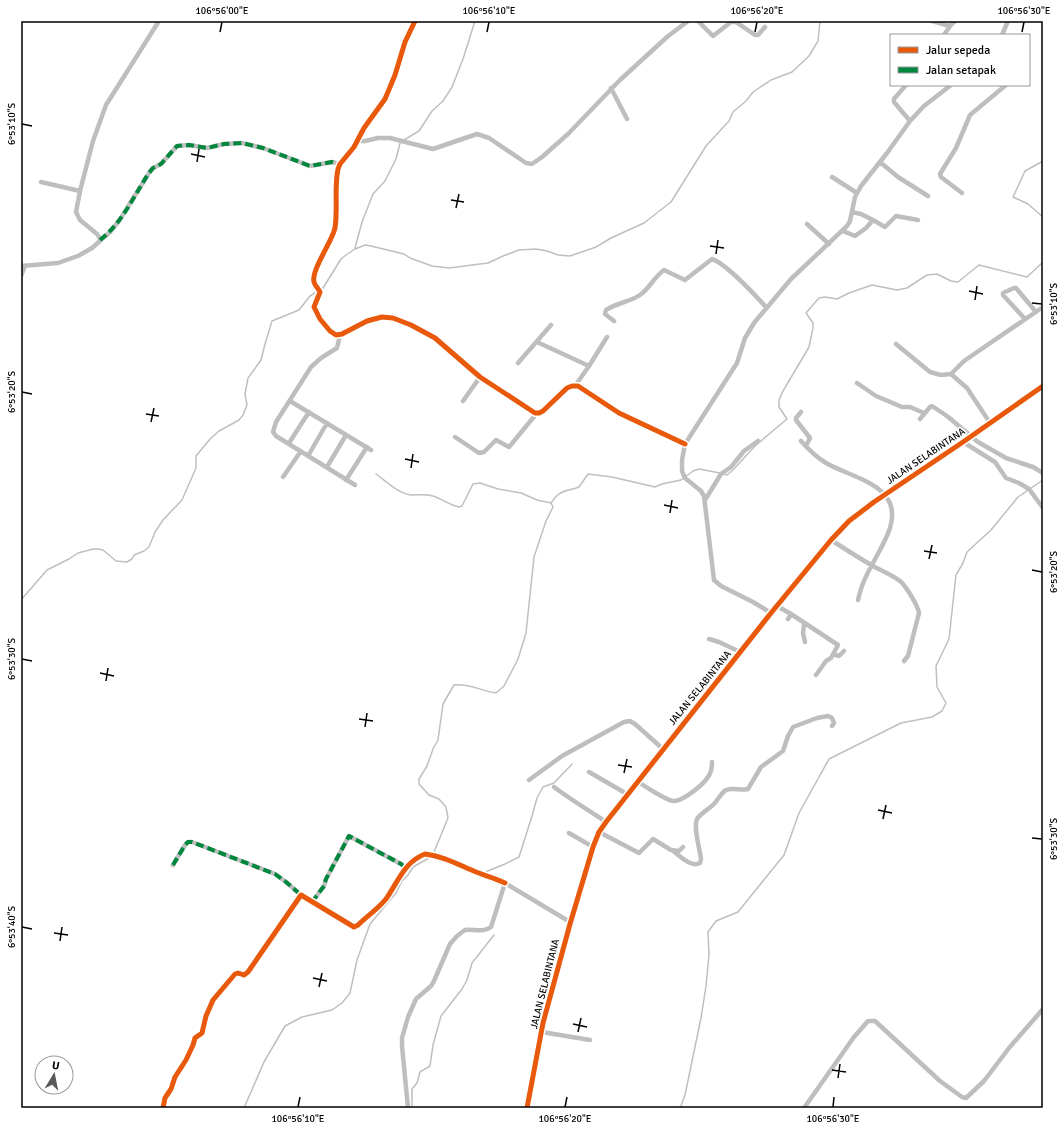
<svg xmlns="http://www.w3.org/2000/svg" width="1064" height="1129" font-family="Signika,sans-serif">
<rect width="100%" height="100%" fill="#fff"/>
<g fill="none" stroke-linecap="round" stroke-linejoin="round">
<path stroke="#bfbfbf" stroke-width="1.5" d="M404,140L419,131L432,111L443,101L452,87L463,59L475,21
M1043,161L1025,171L1013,197L1028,204L1043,217
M355,248L362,222L373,194L385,181L396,159L400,143L401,142
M376,474C387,482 398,493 411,495C419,495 426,494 433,496C442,499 450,505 459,507L462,506L473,484L480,483L498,489L521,493L537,500L551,503
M724,474L727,475L733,470L755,446L787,419L779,407V400L783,391L809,347L813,328V323L806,313L819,298L825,297L837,299L849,293L872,285L897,290L907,288L927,275L937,274L951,281L958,282L979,265L1027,277L1043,262
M551,503C560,489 566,492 579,487L588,474L612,477L655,487L662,484L681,480L693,471L699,469L720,473
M21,600L47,570L69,559L78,553L93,549H98L103,550L116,561L127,562L132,559L134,555L144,551L149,547L155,532L163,520L182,500L196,468V456L210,439L219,431L239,420L243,415L247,405L245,394L248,378L261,360L265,344L272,321L299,310L310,296L323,288L341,259L346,255L355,249L365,245L371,246L404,254L410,258L432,266L449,268L488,263L503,256L519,250L536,249L547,251L558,255L570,256L596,247L611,238L644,223L671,202L706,146L729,121L733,112L746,101L753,92L771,80L792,72L809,56L818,41L820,21
M483,873L505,864L519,857L532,816L537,798L543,787L554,783L572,764
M244,1108L264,1062L285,1026L302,1017L332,1010L342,1003L350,993L357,960L370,924L396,893L402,881L408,875L413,867L429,858L434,852L448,818L446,807L439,799L429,795L419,784V779L427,766L433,749L438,740L443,704L454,685C469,683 481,691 496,693L504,686L518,659L526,633L534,557L546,521L553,507L551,503
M412,1108V1089L417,1083L420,1072L430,1066L433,1045L441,1016L462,989L467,980L472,963L494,935
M678,1108L681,1106L685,1095L701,1018L706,986L709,955L708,932L716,921L738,912L784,855L799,813L829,759L901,723L932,717L942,711L946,703L937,687L936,666L949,639L956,575L963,563L967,552L991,530L1018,497L1043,480"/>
<path stroke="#bebebe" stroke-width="4.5" d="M415,21L405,42L395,75L385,99L364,128L354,147L340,164L338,169C334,188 338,208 335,228C332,242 311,270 314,282C315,286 319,289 320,292L314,307L320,319L330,331L336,335L342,334L367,321L382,317L393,318L411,325L435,338L480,377L535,413H539L543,411L567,388L572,386H578L619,413L685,444
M698,21L713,36L731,22H736L755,35H758L765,27
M932,21L950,26
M944,35L950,26L955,21
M1002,35L1008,21
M906,85L894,99V102L910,121
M611,88L627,119
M357,141H365L378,138H390L433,149L477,134L489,138L526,163L532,164L542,157L568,134L620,80L667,37L688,21
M880,162L898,177L928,196
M832,177L857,193
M41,182L80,191
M962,193L941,177L940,174L956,148L970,115L1006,85
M852,212L861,214L873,220
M807,224L829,244
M843,231L855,236L866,228L873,220L885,227L896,216L918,220
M100,240L99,237L97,234L80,220L76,212L80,191L93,141L106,105L159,21
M21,266L58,263L78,256L92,248L110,232L119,221L149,173L153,168L161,164L177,146L189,145L207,148L224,144L242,143L263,148L310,166L332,162L340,164
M21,276L25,266
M1025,319L1003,295V293L1014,288H1016L1036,312
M614,321L605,314L606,310C616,303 630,302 640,295C650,288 654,277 664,270L685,280L712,259C727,264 755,295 766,307
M340,335L337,348L321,358L311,367L276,422L273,432L276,436L355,485
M537,342L589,366
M896,344L930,372L941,375L951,374L967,388L990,423
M518,363L551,325
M951,374L964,361L1043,307
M857,383L876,396L895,404L902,407H910L924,413
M575,386L589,366L607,337
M290,401L371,450
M463,401L480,377
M801,412L796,418V420L810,438L806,446
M920,419L930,407L932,406L947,416L978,442L1006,458L1033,467L1043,473
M455,437L479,453L484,452L496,440L509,447L537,413
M801,441C809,450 816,457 826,463C854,479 903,485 890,528C883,549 869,566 862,586C860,591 859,596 858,600
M963,442L995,462L1006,478L1019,483L1029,489L1043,508
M289,443L309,412
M308,456L327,423
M327,467L346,435
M283,477L301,451
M346,480L367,447
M705,500L721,474L731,467L744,451L758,441
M831,540C845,549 859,558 873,566C882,571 892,575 900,581C906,586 918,606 919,613L908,656L904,661
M777,606L791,614L788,619
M771,613L753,602L721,586L714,580L704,496L701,491L685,478L682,471V460L685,444L737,363L745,338L754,323L791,279L847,226L850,221L855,197L861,186L887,153L910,121L924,106L951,85
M791,614L838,645L831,658L826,661L816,675
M804,624L803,633L805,642
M709,639L719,642L740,652
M833,654L839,656L844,651
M589,772L627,794
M529,780L562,756L624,722L630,721L635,724L663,749
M637,781C644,786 666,800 673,801C682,802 703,785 708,777C712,772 712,767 712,762
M554,787C571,800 589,810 606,822
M599,832L639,853L653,839L671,850L679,851L683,847
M569,833L593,847
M673,851C680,856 691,868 700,863L701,859C700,850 693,827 697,819C701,813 709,809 714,804C718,800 721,793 726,790C733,787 741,791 748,789L761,767L783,751L788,736L793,727L817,718L828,716L832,718L834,723L832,726
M173,865L185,845L188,842H192L275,874L286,882L301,895
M312,902L324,886L326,879L349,836L401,864L406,868
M542,1032L590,1040
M163,1108L165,1098L171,1089L175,1077L186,1060L193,1045L195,1038L202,1033L206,1016L213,1000L235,974L238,973L244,975L248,972L301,895L354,927L358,925C367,916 378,909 386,899C398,882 404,862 425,854C443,856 459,865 476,872C486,876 495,878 505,883
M408,1108L402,1046V1038L408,1017L416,999L431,986L434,981L450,944L457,936L465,930C474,929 483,933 491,927L505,883L570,922
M804,1108L854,1037L868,1021H875L940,1081L962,1097L966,1098L984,1081L1009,1048L1043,1009"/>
<path stroke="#bebebe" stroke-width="5.5" d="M527,1108L543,1023L570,924L593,847L599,832L606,822L771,613L831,540L849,521L874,502L963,442L1043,386"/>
<path stroke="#00873e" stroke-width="4" stroke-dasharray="8 4" stroke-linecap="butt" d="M100,240C123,222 133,197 149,173L153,168L161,164L177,146L189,145L207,148L224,144L242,143L263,148L310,166L332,162L340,164
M173,865L185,845L188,842H192L275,874L286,882L301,895
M312,902L324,886L326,879L349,836L401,864L406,868"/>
<defs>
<path id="cycleway" d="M415,21L405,42L395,75L385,99L364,128L354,147L340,164L338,169C334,188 338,208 335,228C332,242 311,270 314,282C315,286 319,289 320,292L314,307L320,319L330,331L336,335L342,334L367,321L382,317L393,318L411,325L435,338L480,377L535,413H539L543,411L567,388L572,386H578L619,413L685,444
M163,1108L165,1098L171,1089L175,1077L186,1060L193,1045L195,1038L202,1033L206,1016L213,1000L235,974L238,973L244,975L248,972L301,895L354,927L358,925C367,916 378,909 386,899C398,882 404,862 425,854C443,856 459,865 476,872C486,876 495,878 505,883
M527,1108L543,1023L570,924L593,847L599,832L606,822L771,613L831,540L849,521L874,502L963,442L1043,386"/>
</defs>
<use href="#cycleway" stroke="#fff" stroke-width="8"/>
<use href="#cycleway" stroke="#e8590c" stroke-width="5"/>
</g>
<path fill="none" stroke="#000" stroke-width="1.5" d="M220,32L222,22M487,32L489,22M755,32L757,22M1022,32L1024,22M22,124L32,126M191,154L205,157M197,162L199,149M451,200L464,202M456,208L459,194M710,246L724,248M716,254L718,240M969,291L983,294M975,300L977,286M1032,303L1042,304M22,392L32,394M146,414L159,416M151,422L154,408M405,459L419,462M411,468L413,454M664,505L678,508M670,513L672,500M924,551L937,553M929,559L932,545M1032,570L1042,572M22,659L32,661M100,673L114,676M106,681L108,668M359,719L373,721M365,727L367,713M618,765L632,767M624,773L627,759M878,810L892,813M883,819L886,805M1032,838L1042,839M22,927L32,929M54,933L68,935M60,941L62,927M313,978L327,981M319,987L322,973M573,1024L587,1027M578,1032L581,1018M832,1070L846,1072M838,1078L840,1064M298,1107L300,1097M565,1107L567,1097M833,1107L834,1097"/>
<g text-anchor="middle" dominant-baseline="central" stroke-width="3.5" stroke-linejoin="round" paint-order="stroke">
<g font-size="10" fill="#000" stroke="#fff">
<text transform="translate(926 456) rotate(-34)">JALAN SELABINTANA</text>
<text transform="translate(700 688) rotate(-51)">JALAN SELABINTANA</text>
<text transform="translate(545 984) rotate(-76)">JALAN SELABINTANA</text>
</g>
</g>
<rect width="1064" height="1129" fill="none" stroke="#ffffff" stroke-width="44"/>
<rect x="890" y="34" width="140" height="52" fill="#ffffff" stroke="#999999"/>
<rect x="898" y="47" width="20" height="6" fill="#e8590c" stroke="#999999"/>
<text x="926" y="54" font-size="12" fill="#000000">Jalur sepeda</text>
<rect x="898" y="67" width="20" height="6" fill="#00873e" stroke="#999999"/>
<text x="926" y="74" font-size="12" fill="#000000">Jalan setapak</text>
<g transform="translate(54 1075) rotate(10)"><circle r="19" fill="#ffffff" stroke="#999999"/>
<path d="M0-3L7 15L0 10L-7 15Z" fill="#595959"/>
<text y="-6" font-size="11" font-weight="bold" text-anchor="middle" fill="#000000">U</text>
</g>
<rect x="22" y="22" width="1020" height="1085" fill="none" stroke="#000" stroke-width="1.5"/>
<g font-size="10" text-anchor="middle" fill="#000">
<text x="222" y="14">106°56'00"E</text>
<text x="489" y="14">106°56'10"E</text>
<text x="757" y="14">106°56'20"E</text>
<text x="1024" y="14">106°56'30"E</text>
<text transform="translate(11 124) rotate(-90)" y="4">6°53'10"S</text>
<text transform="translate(1053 304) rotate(-90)" y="4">6°53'10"S</text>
<text transform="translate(11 392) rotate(-90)" y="4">6°53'20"S</text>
<text transform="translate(1053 572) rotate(-90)" y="4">6°53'20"S</text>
<text transform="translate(11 659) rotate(-90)" y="4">6°53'30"S</text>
<text transform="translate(1053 839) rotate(-90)" y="4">6°53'30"S</text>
<text transform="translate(11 927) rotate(-90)" y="4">6°53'40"S</text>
<text x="298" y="1122">106°56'10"E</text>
<text x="565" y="1122">106°56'20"E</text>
<text x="833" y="1122">106°56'30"E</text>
</g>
</svg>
